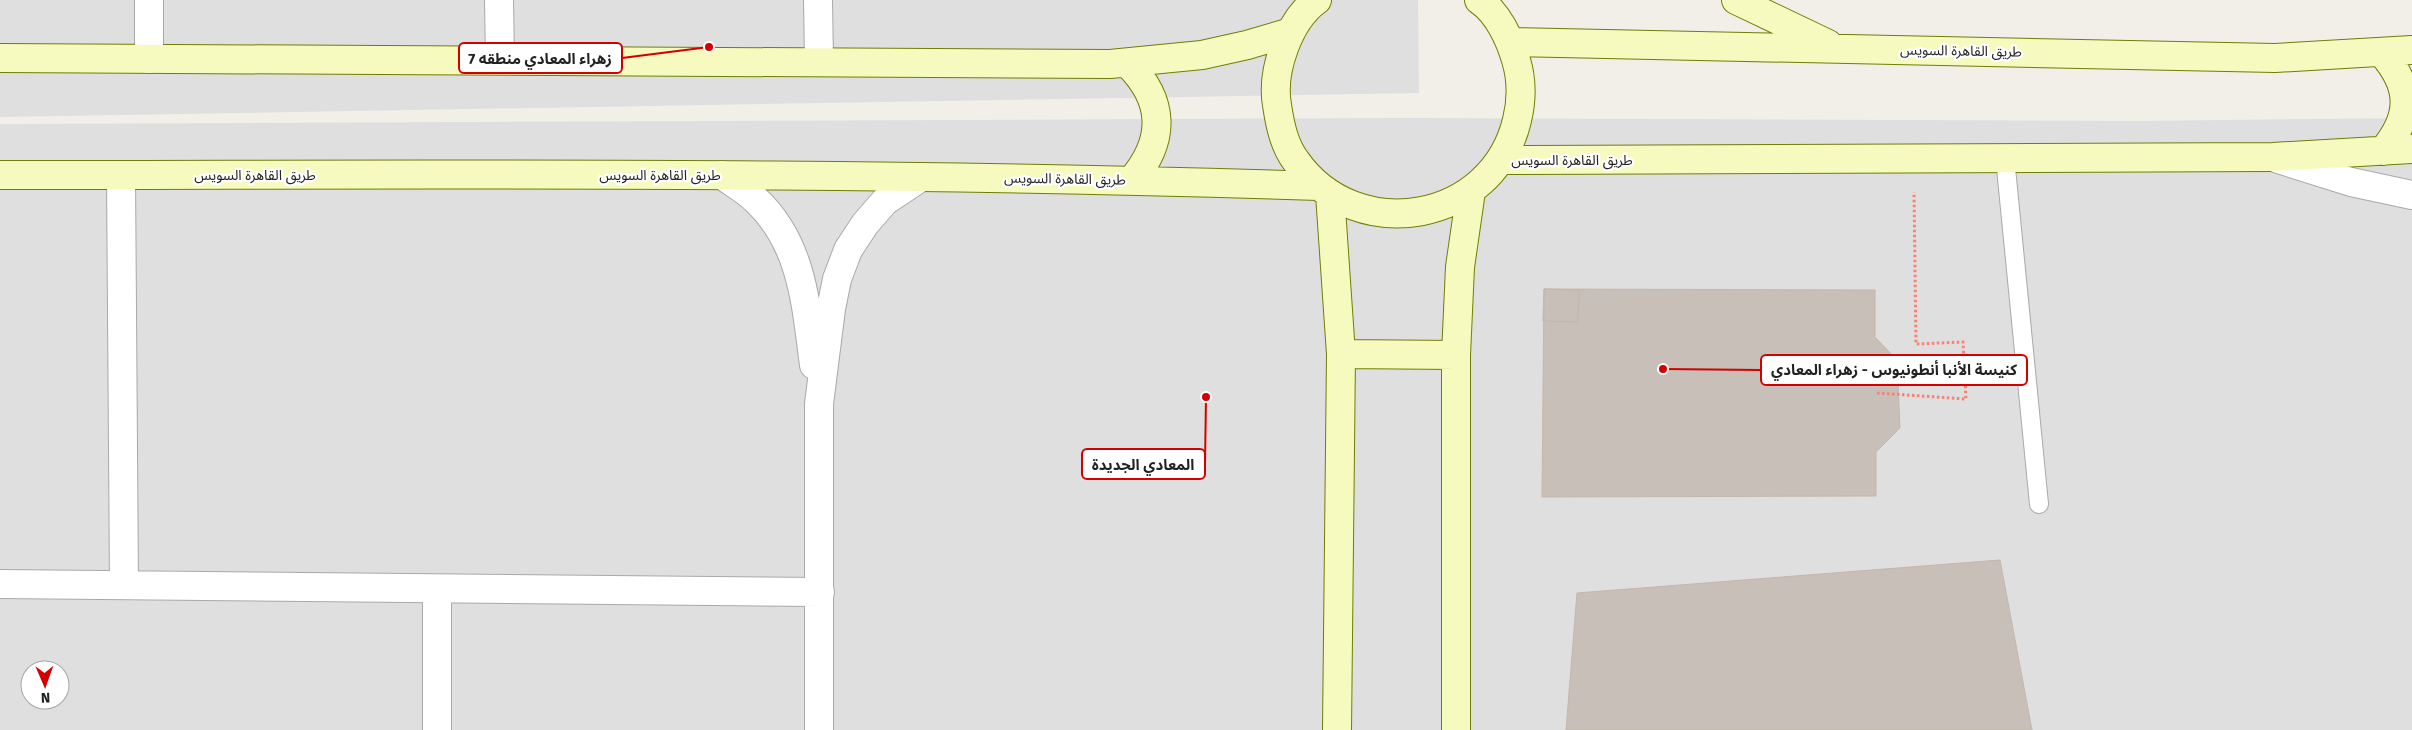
<svg xmlns="http://www.w3.org/2000/svg" width="2412" height="730" font-family="'Fira Sans','Noto Sans Arabic',sans-serif">
<rect width="100%" height="100%" fill="#f2efe9"/>
<path fill="#e0dfdf" fill-rule="evenodd" d="M0,0H1418L1419,93L0,117Z
M1414,118L2136,121L2412,118V730H0V124ZM30,670H60V700H30Z"/>
<path fill="#c7bfb8" stroke="#c4b6ab" d="M1544,289L1579,290L1578,322L1543,321Z
M1544,289L1875,290V337L1897,360L1900,428L1876,452V496L1542,497Z
M2000,560L2032,730H1566L1577,593Z"/>
<g fill="none" stroke-linecap="round" stroke-linejoin="round">
<defs>
<path id="lane" d="M2005,158L2039,504"/>
<path id="street" d="M149,0V59
M499,0L500,60
M818,0L819,62
M2275,158L2351,182L2412,195
M121,175L124,585
M722,175C733,183 746,190 756,200C803,244 806,306 814,365
M0,584L820,592
M437,730V589
M819,730V404L831,309L837,279L848,250L865,224L885,201L921,177"/>
<path id="secondary" d="M1317,0C1289,20 1271,71 1277,105C1280,125 1284,145 1296,161C1357,247 1493,223 1517,120C1522,100 1522,80 1516,60C1510,39 1498,13 1479,0
M1736,0L1828,44
M1511,42L2275,58L2412,50
M2382,53C2412,87 2412,116 2383,151
M0,58L1110,64L1202,55L1247,45L1291,32
M1127,63C1165,100 1166,140 1132,180
M1501,160L2273,157L2412,149
M0,175C440,175 880,171 1319,186
M1330,194L1341,354L1337,730
M1341,354L1456,355
M1456,730V355L1460,267L1471,191"/>
</defs>
<use href="#lane" stroke="#a9a9a9" stroke-width="20"/>
<use href="#street" stroke="#a9a9a9" stroke-width="30"/>
<use href="#secondary" stroke="#707d05" stroke-width="30"/>
<path stroke="#fa8072" stroke-width="3" stroke-dasharray="2.5 2.5" stroke-linecap="butt" d="M1877,393L1966,399L1963,342L1916,344L1914,192"/>
<use href="#lane" stroke="#fff" stroke-width="18"/>
<use href="#street" stroke="#fff" stroke-width="28"/>
<use href="#secondary" stroke="#f7fabf" stroke-width="28"/>
</g>
<g text-anchor="middle" dominant-baseline="central" stroke-width="4.5" stroke-linejoin="round" paint-order="stroke">
<g font-size="14" fill="#222" stroke="#fff">
<text transform="translate(1961 51) rotate(1)">طريق القاهرة السويس</text>
<text x="1572" y="160">طريق القاهرة السويس</text>
<text x="255" y="175">طريق القاهرة السويس</text>
<text x="660" y="175">طريق القاهرة السويس</text>
<text transform="translate(1065 179) rotate(1)">طريق القاهرة السويس</text>
</g>
</g>
<path fill="none" stroke="#d40000" stroke-width="2" d="M709 47L622 58M1663 369L1761 370M1206 397L1205 464"/>
<g fill="#d40000" stroke="#fff" stroke-width="2">
<circle cx="709" cy="47" r="5"/>
<circle cx="1663" cy="369" r="5"/>
<circle cx="1206" cy="397" r="5"/>
</g>
<g fill="#fff" stroke="#d40000" stroke-width="2">
<rect x="459" y="43" width="163" height="30" rx="5"/>
<rect x="1761" y="355" width="266" height="30" rx="5"/>
<rect x="1082" y="449" width="123" height="30" rx="5"/>
</g>
<g font-size="15" text-anchor="middle" font-weight="bold" fill="#222">
<text x="540" y="64">زهراء المعادي منطقه 7</text>
<text x="1894" y="375">كنيسة الأنبا أنطونيوس - زهراء المعادي</text>
<text x="1143" y="470">المعادي الجديدة</text>
</g>
<g transform="translate(45 685) rotate(178)"><circle r="24" fill="#ffffff" stroke="#a7a7a7"/>
<path d="M0-4L9 19L0 12L-9 19Z" fill="#d40000"/>
<text y="-8" font-size="14" font-weight="bold" text-anchor="middle" fill="#222222">N</text>
</g>
</svg>
